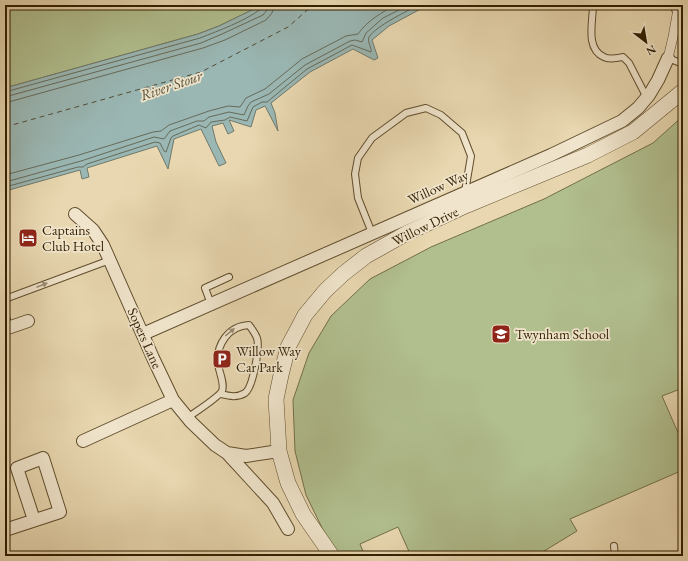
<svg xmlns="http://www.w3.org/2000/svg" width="688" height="561" font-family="'EB Garamond',serif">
<rect width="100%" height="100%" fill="#e8d7b0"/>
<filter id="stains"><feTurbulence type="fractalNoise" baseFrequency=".005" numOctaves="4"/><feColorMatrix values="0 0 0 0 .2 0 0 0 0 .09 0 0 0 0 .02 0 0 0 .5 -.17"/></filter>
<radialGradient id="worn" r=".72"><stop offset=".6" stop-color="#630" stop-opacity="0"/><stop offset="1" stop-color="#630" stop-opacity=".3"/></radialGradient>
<path fill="#b1bf8f" stroke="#726f48" d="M5,5H262L219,26L198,34L5,88Z
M683,116V388L662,396L683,444V470L570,519L577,531L536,556H411L398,527L360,544L365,556H340L327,538L306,495L295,451L293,400L309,353L331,316L370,279L431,247L544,199L653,143Z"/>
<path fill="#9ab7b4" stroke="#707a6c" d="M262,5H428L389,26L372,40L378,58L374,60L353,49L310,72L271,103L275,113L278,131L265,106L256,110L251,127L229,120L234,131L228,134L223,123L212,126L216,142L226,163L219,166L201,129L174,139L168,169L157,146L87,168L89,177L82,179L80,170L9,190L5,189V88L198,34L219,26Z"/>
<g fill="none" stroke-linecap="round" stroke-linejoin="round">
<path stroke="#666b5a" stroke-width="1" d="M5,92L200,38C220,30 243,22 261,9L263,5
M5,97L201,43L222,34L263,15L267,10L268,5
M5,103L203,48L225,40L266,20L272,13L274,5
M5,175L79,155L153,132L161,131L169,125L209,111L228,106L240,107L246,98L265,89L302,59L346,36L358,34C367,21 382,12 396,5
M5,181H9L81,161L154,137L164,139L170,131L197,121H204L209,117L229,112L244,115L248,106L251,102L269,94L305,65L350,41L355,40L362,42L366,33L383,18L409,5
M5,186H9L78,167H83L87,164L155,142L160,143L164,151L166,152L171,138L173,136L199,125L206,128L211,122L225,120L230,117L247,121L253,107L262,102H267L307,69L352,45L371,52C372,48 367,42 369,37C376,26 407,11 419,5"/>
<path stroke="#514d37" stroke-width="1" stroke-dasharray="5 4" stroke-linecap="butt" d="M5,127L201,72L288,27L313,5"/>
<defs>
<path id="service" d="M593,5C593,21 585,49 604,57C609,60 618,58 623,57L629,63L647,98
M668,58L683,64
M372,233L358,198L355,174L358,158L372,138L406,113L426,108L441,115L462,133L471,156L465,192
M5,299L110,260
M211,304L205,288L229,277
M5,314L10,328
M187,418C194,413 219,397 222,391C225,384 219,372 218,364C216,345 228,326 249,325C252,329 255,333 257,338C260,348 253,387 245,393C237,398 229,396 220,394
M614,546L615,556"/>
<path id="pedestrian" d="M668,58L673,37L678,9"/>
<path id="minor" d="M678,9L679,5
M75,214L93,230L103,245L153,358L173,400L191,422L215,445L227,453L273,503L288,529
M5,329L28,321
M143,334L551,155L622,121L638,108L649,95L658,80L668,58
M83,441L173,400
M227,453L246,456L279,451
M5,530L60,512L43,458L17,468L34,520"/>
<path id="tertiary" d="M332,556L303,514L288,483L279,451L276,399L281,375L288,347L305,315L325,291L343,274L366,256L407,233L465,206L588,155L633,132L683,91"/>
</defs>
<use href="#service" stroke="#604d2d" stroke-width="8"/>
<use href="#pedestrian" stroke="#604d2d" stroke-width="10"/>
<use href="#minor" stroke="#604d2d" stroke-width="14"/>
<use href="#tertiary" stroke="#604d2d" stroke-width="16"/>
<use href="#service" stroke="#f0e5cc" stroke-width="6"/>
<use href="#pedestrian" stroke="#f0e5cc" stroke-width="9"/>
<use href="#minor" stroke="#f0e5cc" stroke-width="12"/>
<use href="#tertiary" stroke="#f0e5cc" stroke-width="15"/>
</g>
<defs><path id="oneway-solid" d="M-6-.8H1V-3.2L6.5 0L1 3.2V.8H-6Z"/></defs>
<g fill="#9a8c71">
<use href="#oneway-solid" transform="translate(42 285) rotate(-21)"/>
<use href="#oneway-solid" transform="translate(230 332) rotate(-39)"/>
</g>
<defs>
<symbol id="hotel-square" viewBox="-11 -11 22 22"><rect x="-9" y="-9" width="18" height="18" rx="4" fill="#8f2418" stroke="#f0e5cc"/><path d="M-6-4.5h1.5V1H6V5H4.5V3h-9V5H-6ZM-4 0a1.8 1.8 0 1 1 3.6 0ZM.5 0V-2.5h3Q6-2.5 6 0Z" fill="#fff"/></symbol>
<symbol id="school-square" viewBox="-11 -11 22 22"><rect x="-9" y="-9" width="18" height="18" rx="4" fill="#8f2418" stroke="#f0e5cc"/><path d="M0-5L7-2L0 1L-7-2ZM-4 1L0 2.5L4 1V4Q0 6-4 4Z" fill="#fff"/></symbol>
<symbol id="parking-square" viewBox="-11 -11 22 22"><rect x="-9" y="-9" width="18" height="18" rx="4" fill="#8f2418" stroke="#f0e5cc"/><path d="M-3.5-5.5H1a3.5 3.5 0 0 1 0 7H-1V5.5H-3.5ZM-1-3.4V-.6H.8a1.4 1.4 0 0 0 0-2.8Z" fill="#fff"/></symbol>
</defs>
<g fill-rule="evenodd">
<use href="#hotel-square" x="17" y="227" width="22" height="22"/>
<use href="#school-square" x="490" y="323" width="22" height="22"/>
<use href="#parking-square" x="211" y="348" width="22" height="22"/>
</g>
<g text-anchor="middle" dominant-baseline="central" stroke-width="3.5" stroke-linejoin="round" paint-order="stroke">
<g font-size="14" fill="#321f01" stroke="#f0e5cc">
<text transform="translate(438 187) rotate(-24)">Willow Way</text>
<text transform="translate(425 226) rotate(-26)">Willow Drive</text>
<text transform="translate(145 338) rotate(66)">Sopers Lane</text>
</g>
<g font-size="14" fill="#321f01" stroke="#f0e5cc" text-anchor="start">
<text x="42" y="230">Captains<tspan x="42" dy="16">Club Hotel</tspan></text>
<text x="515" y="334">Twynham School</text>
<text x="236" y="351">Willow Way<tspan x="236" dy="16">Car Park</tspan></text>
</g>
<g font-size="15" font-style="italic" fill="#514d37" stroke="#f0e5cc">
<text transform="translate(171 85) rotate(-19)">River Stour</text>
</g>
</g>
<rect width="688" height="561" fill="none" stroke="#e8d7b0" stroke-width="20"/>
<rect x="6" y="6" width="676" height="549" fill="none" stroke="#321f01" stroke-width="2"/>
<rect x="10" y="10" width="668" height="541" fill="none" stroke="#321f01"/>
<g transform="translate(646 42) rotate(149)" stroke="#f0e5cc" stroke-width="3" paint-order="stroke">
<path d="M0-3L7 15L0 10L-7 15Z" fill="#321f01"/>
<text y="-6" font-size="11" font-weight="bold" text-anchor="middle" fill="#321f01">N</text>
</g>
<rect width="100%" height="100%" filter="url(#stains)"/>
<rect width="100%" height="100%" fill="url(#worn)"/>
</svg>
